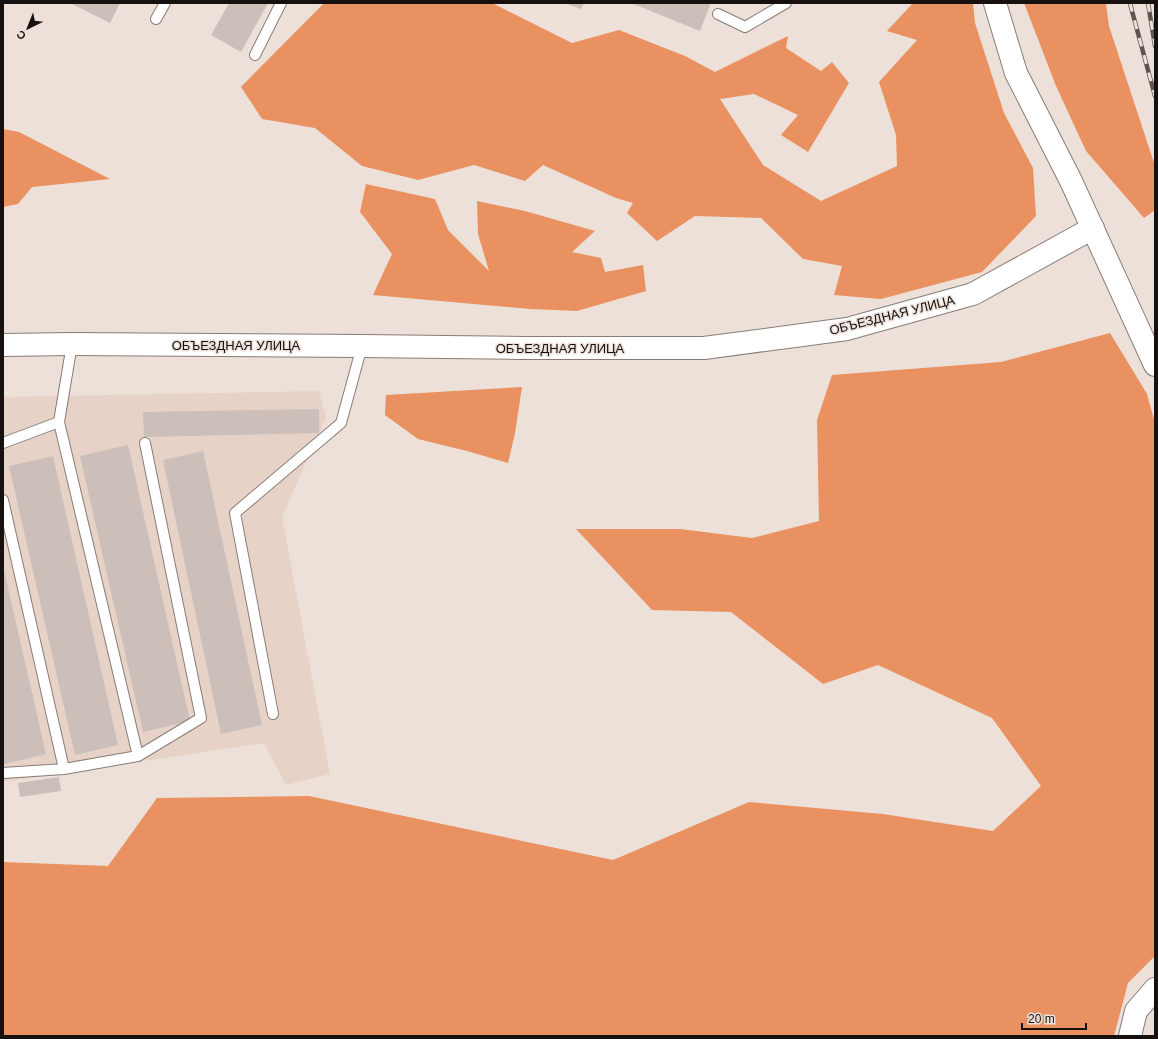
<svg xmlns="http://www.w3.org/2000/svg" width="1158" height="1039" font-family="Arial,sans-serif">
<rect width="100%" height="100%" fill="#ede0d9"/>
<path fill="#e7d2c7" d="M319,391L326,418L282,517L330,774L286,785L264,743L3,782V397Z"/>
<path fill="#e99160" d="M324,3H492L572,43L619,30L685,56L715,72L788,36L786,48L821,71L832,62L849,83L808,152L781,135L798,115L754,94L720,99L763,165L821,201L897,166L896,135L879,82L917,40L887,31L913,3H973L975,23L1004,113L1033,168L1036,216L982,272L881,299L834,295L842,266L803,259L761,218L695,216L657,241L627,213L633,203L616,198L543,165L525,181L474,165L418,180L362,166L315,128L262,119L241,87Z
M1024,3H1106L1109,26L1155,166V210L1144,218L1086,151L1056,86Z
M3,129L19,132L110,179L32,187L18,204L3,207Z
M366,184L435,199L448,230L489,271L478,234L477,201L525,211L595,231L572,252L601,258L605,272L643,265L646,291L577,311L530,309L373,295L392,254L360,212Z
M1110,333L1147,394L1155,423V956L1128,983L1114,1036H3V862L108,866L157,798L309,796L613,860L749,802L883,814L993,831L1041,786L992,718L878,665L823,684L731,612L652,610L576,529H680L752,538L819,521L817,420L832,375L1001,362Z
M522,387L515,433L508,463L467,451L418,439L385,415L386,395Z"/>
<path fill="#ccbfb9" d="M70,3H120L110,23Z
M229,3H268L241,52L211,35Z
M565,3H584L581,9Z
M631,3H711L700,31Z
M319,409V433L144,437L143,412Z
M128,445L190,721L143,732L80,456Z
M203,451L262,725L221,734L163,460Z
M53,456L118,745L75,755L9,466Z
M3,566L46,754L4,764L3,761Z
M59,777L61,791L20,797L18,783Z"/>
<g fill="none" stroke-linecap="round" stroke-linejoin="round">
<defs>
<path id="lane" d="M718,14L745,27L786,3
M156,19L165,3
M255,55L281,3
M59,422L138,756L64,769
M3,443L59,422L72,344
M3,500L64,769L3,773
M273,714L235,513L341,423L362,346
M138,756L201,718L145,443"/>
<path id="secondary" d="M995,3L1016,73L1071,181L1155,365
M3,345L72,344L362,346L522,348H704L847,329L973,294L1093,228
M1130,1036L1136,1011L1155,989"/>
</defs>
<use href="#lane" stroke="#887c76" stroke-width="12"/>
<use href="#secondary" stroke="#887c76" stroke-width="24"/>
<use href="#lane" stroke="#fff" stroke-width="10"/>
<use href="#secondary" stroke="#fff" stroke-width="22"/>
<defs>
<path id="rail" d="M1130,3L1132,11L1155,96
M1148,3L1155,46"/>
</defs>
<use href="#rail" stroke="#5c5451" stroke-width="4.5"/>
<use href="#rail" stroke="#ede0d9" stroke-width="3" stroke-dasharray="9" stroke-linecap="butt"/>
</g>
<g text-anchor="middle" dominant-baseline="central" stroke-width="3" stroke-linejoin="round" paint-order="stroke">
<g font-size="13" fill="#16110f" stroke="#ede0d9">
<text transform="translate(892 315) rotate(-14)">ОБЪЕЗДНАЯ УЛИЦА</text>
<text x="236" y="345">ОБЪЕЗДНАЯ УЛИЦА</text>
<text x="560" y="348">ОБЪЕЗДНАЯ УЛИЦА</text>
</g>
</g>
<rect width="1158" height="1039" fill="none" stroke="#16110f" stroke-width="8"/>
<g transform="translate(28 28) rotate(223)" stroke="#ede0d9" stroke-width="3" paint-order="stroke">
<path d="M0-3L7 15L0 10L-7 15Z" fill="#16110f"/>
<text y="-6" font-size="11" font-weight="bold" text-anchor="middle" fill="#16110f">С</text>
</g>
<path d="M1022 1023v6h64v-6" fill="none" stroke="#16110f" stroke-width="2"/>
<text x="1028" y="1023" font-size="12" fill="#16110f" stroke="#ede0d9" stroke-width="3" paint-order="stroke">20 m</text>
</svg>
